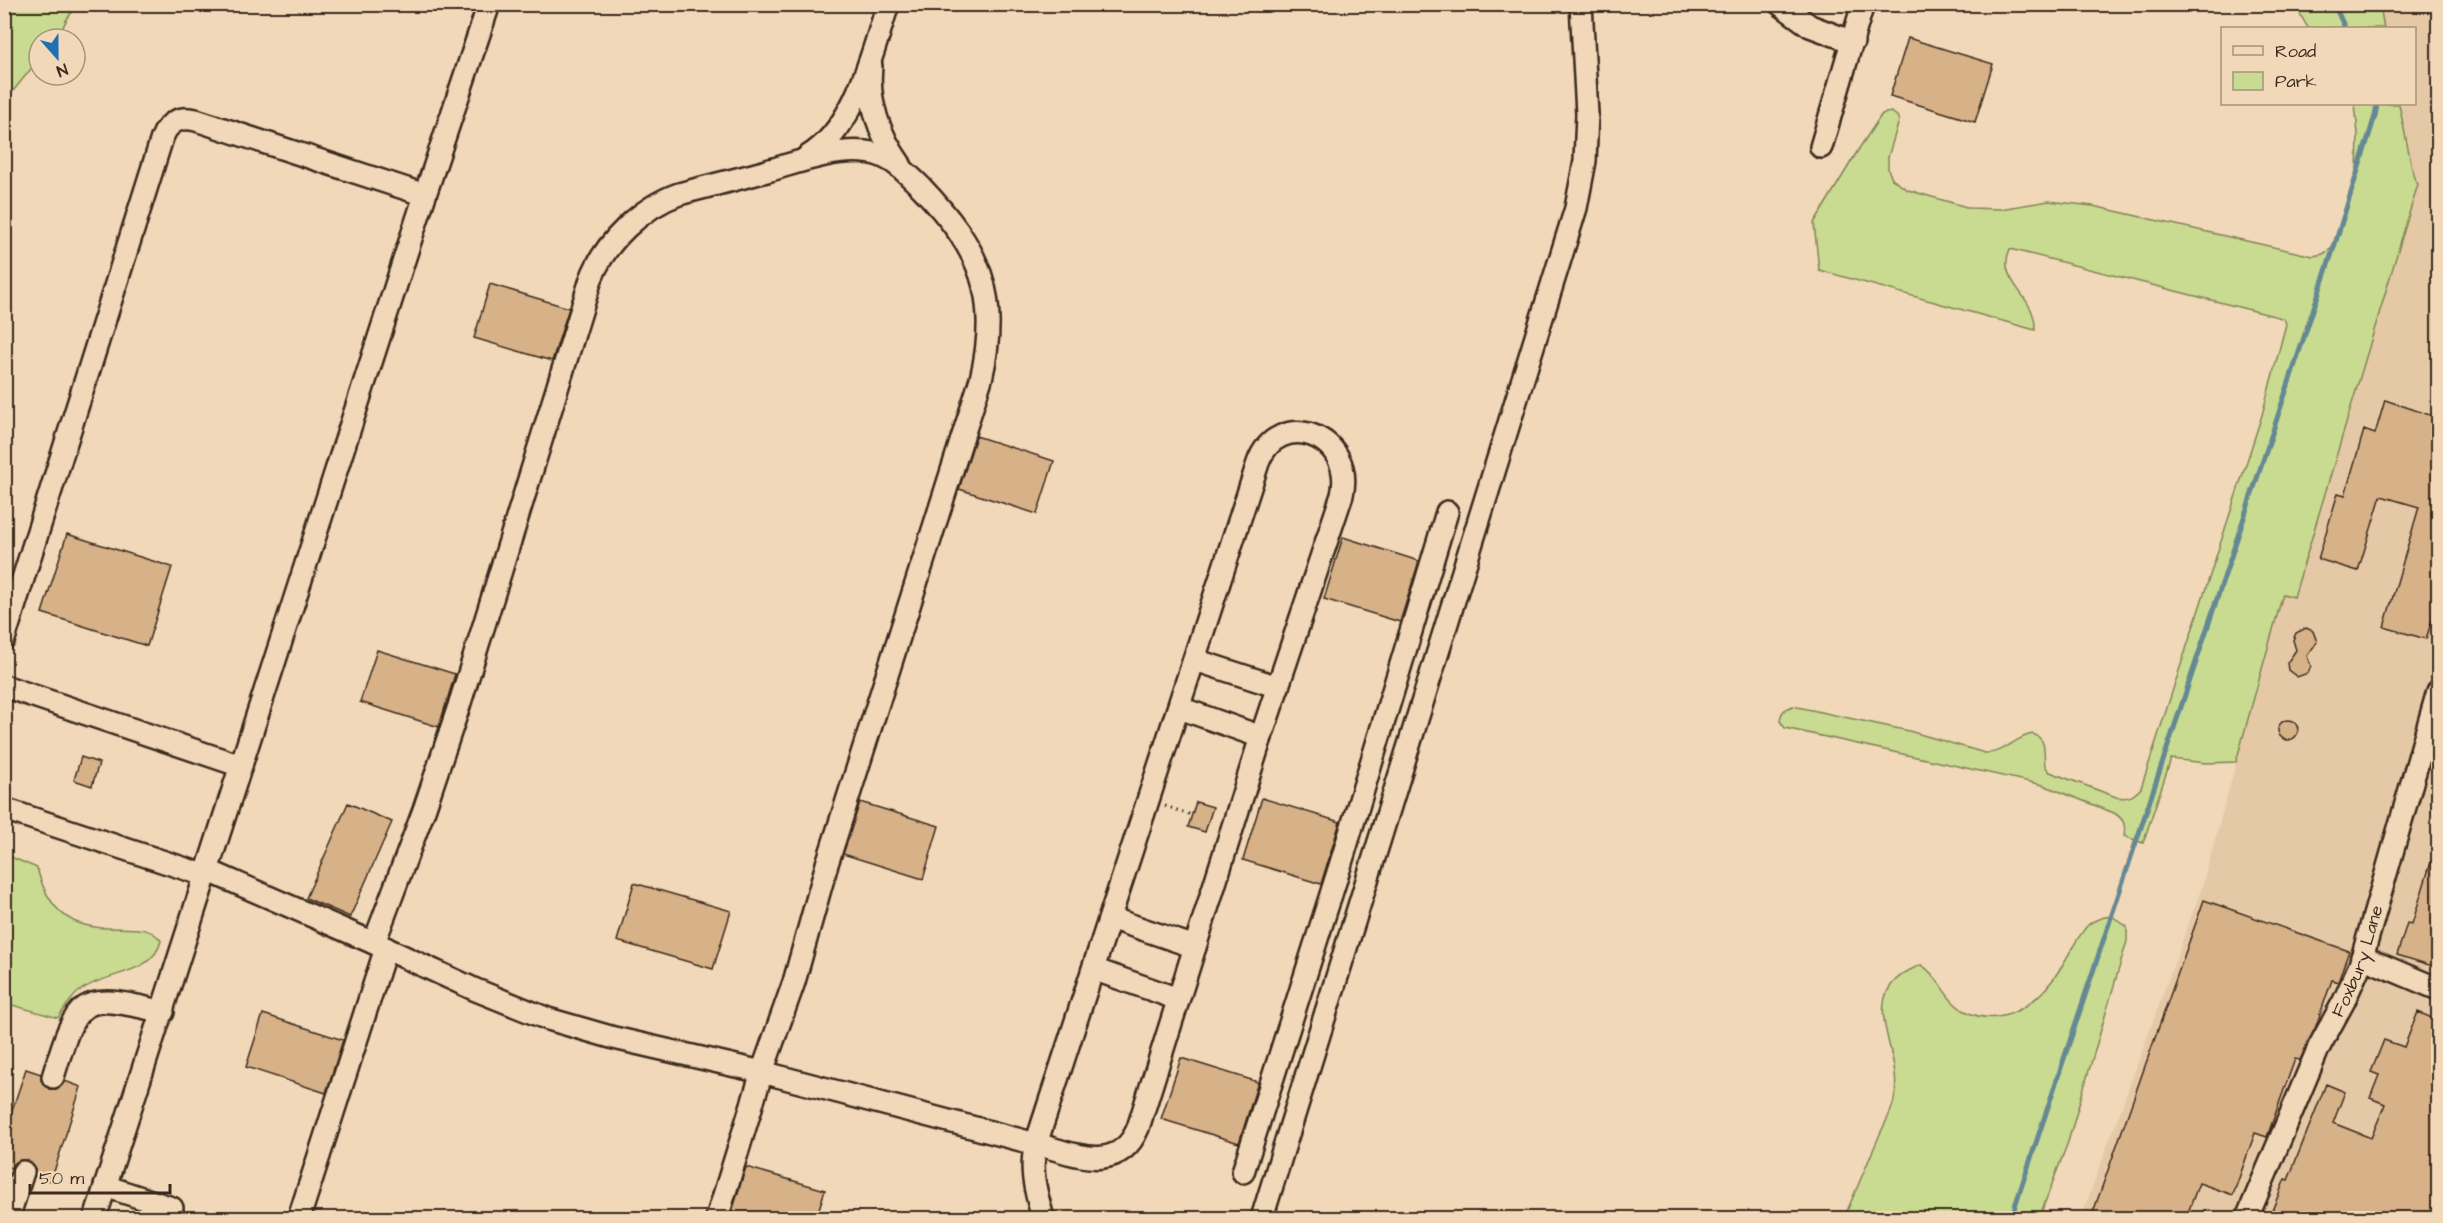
<svg xmlns="http://www.w3.org/2000/svg" width="2443" height="1223" font-family="'Architects Daughter',sans-serif">
<rect width="100%" height="100%" fill="#f0d8b8"/>
<filter id="ink" filterUnits="userSpaceOnUse"><feTurbulence type="fractalNoise" baseFrequency=".0167" numOctaves="2"/><feDisplacementMap in="SourceGraphic" scale="12" xChannelSelector="R" yChannelSelector="G"/><feConvolveMatrix kernelMatrix="1 2 1 2 8 2 1 2 1" color-interpolation-filters="sRGB"/></filter>
<g filter="url(#ink)">
<path fill="#e5c9a7" d="M2380,5H2438V1218H2081L2201,890L2283,593L2294,596L2418,184L2414,179L2399,104H2414V28H2384Z"/>
<path fill="#c8db90" stroke="#828257" stroke-width="1.5" d="M5,4L77,5L67,19L57,39H39V59L5,101Z
M2295,5H2380L2384,28H2308Z
M2355,104H2399L2414,178L2418,184L2294,597L2283,594L2236,762L2206,763L2171,759L2143,843L2124,836C2126,825 2124,819 2114,813L2043,785L1785,728L1780,721C1781,712 1784,709 1793,706L1909,731L1985,753C2005,754 2014,737 2033,734C2048,740 2043,752 2045,766L2050,772L2116,797C2128,799 2133,797 2141,788L2262,415L2286,324L2284,319L2278,317L2010,249C1995,282 2037,295 2035,330L1819,270L1814,223L1860,147L1882,114L1891,112L1897,116L1899,121L1888,157V169L1892,179L1908,190L1970,208L2000,209L2049,201L2093,206L2313,256L2323,254L2334,247L2357,172L2358,134Z
M4,854L37,868C62,964 141,907 161,941C153,975 105,972 81,990C71,997 65,1008 58,1018L5,1003Z
M2112,916L2127,927V941L2068,1142L2039,1218H1844C1856,1190 1868,1162 1880,1134C1885,1123 1892,1112 1894,1100C1906,1049 1848,993 1921,965C1939,975 1945,1001 1965,1011C2003,1031 2041,1001 2060,969C2069,955 2076,939 2087,926C2094,919 2103,917 2112,916Z"/>
<g fill="none" stroke-linecap="round" stroke-linejoin="round">
<path stroke="#658994" stroke-width="5" d="M2334,4L2345,28
M2011,1218L2334,247L2375,116L2377,104"/>
</g>
<path fill="#d7b188" stroke="#3b2a1e" stroke-width="1.5" d="M1908,38L1993,64L1975,122L1890,96Z
M490,284L569,308L552,361L474,338Z
M2385,400L2439,418V598L2426,639L2384,627L2419,507L2381,496L2358,571L2318,559L2338,493L2345,495L2364,430L2375,434Z
M976,436L1054,461L1037,514L959,489Z
M67,534L172,567L147,646L42,613Z
M1343,537L1419,561L1400,622L1324,599Z
M2306,628L2313,631L2317,642L2307,656L2311,666L2308,673L2297,677L2288,670L2287,663L2296,650L2293,640L2296,633Z
M377,650L455,674L439,727L360,702Z
M2278 730a10 10 0 1 1 20 0a10 10 0 1 1-20 0Z
M81,757L99,763L92,786L74,780Z
M1262,798L1340,822L1321,884L1243,860Z
M860,802L939,826L923,879L843,854Z
M1196,802L1213,807L1205,832L1188,827Z
M348,803L392,822L350,917L306,898Z
M2435,849H2439V968L2397,955L2407,923L2412,924Z
M634,883L731,911L713,969L617,941Z
M2204,900L2349,951L2338,982L2332,980L2316,1026L2300,1060L2295,1059L2267,1137L2255,1133L2233,1195L2199,1183L2186,1218H2091Z
M2418,1012L2439,1021V1218H2269L2285,1179L2288,1180L2326,1084L2345,1092L2333,1123L2371,1138L2385,1104L2370,1098L2379,1075L2371,1072L2384,1040L2404,1047Z
M263,1014L343,1040L326,1093L246,1067Z
M1181,1058L1258,1082L1239,1143L1161,1119Z
M26,1069L41,1074V1080L49,1089H56L65,1081L81,1087L51,1181L35,1176V1169L27,1160H20L11,1168L4,1166V1134Z
M746,1167L825,1190L816,1218H730Z"/>
<g fill="none" stroke-linecap="round" stroke-linejoin="round">
<defs>
<g id="minor">
<path d="M1780,4L1810,26L1853,42"/>
<path d="M871,66C867,101 880,136 900,164"/>
<path d="M1821,147L1863,4"/>
<path d="M807,157C855,129 872,54 888,4"/>
<path d="M4,639L162,138C168,122 180,116 196,120L425,195"/>
<path d="M1195,660L1278,687"/>
<path d="M4,686L241,766"/>
<path d="M1180,708L1261,737"/>
<path d="M4,809L207,876"/>
<path d="M209,871L374,943L476,990L548,1019L614,1038L762,1072L1036,1144C1073,1153 1118,1176 1138,1128L1261,737L1342,495C1356,435 1278,407 1258,463C1185,691 1109,917 1036,1144C1029,1170 1036,1193 1043,1218"/>
<path d="M1110,918L1195,947"/>
<path d="M374,943L424,810L459,706L591,279C605,242 642,207 679,194C709,186 738,179 767,171C799,162 832,149 865,152C890,154 904,171 921,187C980,249 1001,295 981,379L827,864L794,982L762,1072L717,1218"/>
<path d="M2362,957L2438,989"/>
<path d="M1093,969L1178,999"/>
<path d="M53,1077C77,998 79,991 163,1012"/>
<path d="M1243,1172L1341,863L1447,512"/>
<path d="M105,1186L172,1208"/>
<path d="M8,1218L23,1172"/>
<path d="M95,1218L425,195L489,4"/>
<path d="M299,1218L386,948"/>
<path d="M1262,1218L1576,208L1585,161L1587,114L1581,4"/>
<path id="s1" d="M2247,1218L2319,1047L2344,1001L2360,965L2438,691"/>
</g>
</defs>
<use href="#minor" stroke="#3b2a1e" stroke-width="26"/>
<path stroke="#3b2a1e" stroke-width="3" stroke-dasharray="1.5 4.5" stroke-linecap="butt" d="M1165,806L1192,815"/>
<use href="#minor" stroke="#f0d8b8" stroke-width="21"/>
</g>
</g>
<g text-anchor="middle" dominant-baseline="central" stroke-width="4.5" stroke-linejoin="round" paint-order="stroke">
<g font-size="18" fill="#3b2a1e" stroke="#f0d8b8">
<text stroke="none"><textPath href="#s1" startOffset="280">Foxbury Lane</textPath></text>
</g>
</g>
<rect width="2443" height="1223" fill="none" stroke="#f0d8b8" stroke-width="24"/>
<rect x="12" y="12" width="2419" height="1199" fill="none" stroke="#3b2a1e" stroke-width="2" filter="url(#ink)"/>
<rect x="2221" y="27" width="195" height="78" fill="#f0d8b8" stroke="#a8927a" stroke-width="1.5"/>
<rect x="2233" y="46" width="30" height="9" fill="#f0d8b8" stroke="#a8927a" stroke-width="1.5"/>
<text x="2275" y="57" font-size="18" fill="#3b2a1e">Road</text>
<rect x="2233" y="72" width="30" height="18" fill="#c8db90" stroke="#a8927a" stroke-width="1.5"/>
<text x="2275" y="87" font-size="18" fill="#3b2a1e">Park</text>
<g transform="translate(57 57) rotate(159)"><circle r="28" fill="#f0d8b8" stroke="#a8927a" stroke-width="1.5"/>
<path d="M0-4.5L10 22L0 15L-10 22Z" fill="#1f6fb2"/>
<text y="-9" font-size="16" font-weight="bold" text-anchor="middle" fill="#3b2a1e">N</text>
</g>
<path d="M30 1184v9h140v-9" fill="none" stroke="#3b2a1e" stroke-width="3"/>
<text x="39" y="1184" font-size="18" fill="#3b2a1e" stroke="#f0d8b8" stroke-width="4.5" paint-order="stroke">50 m</text>
</svg>
